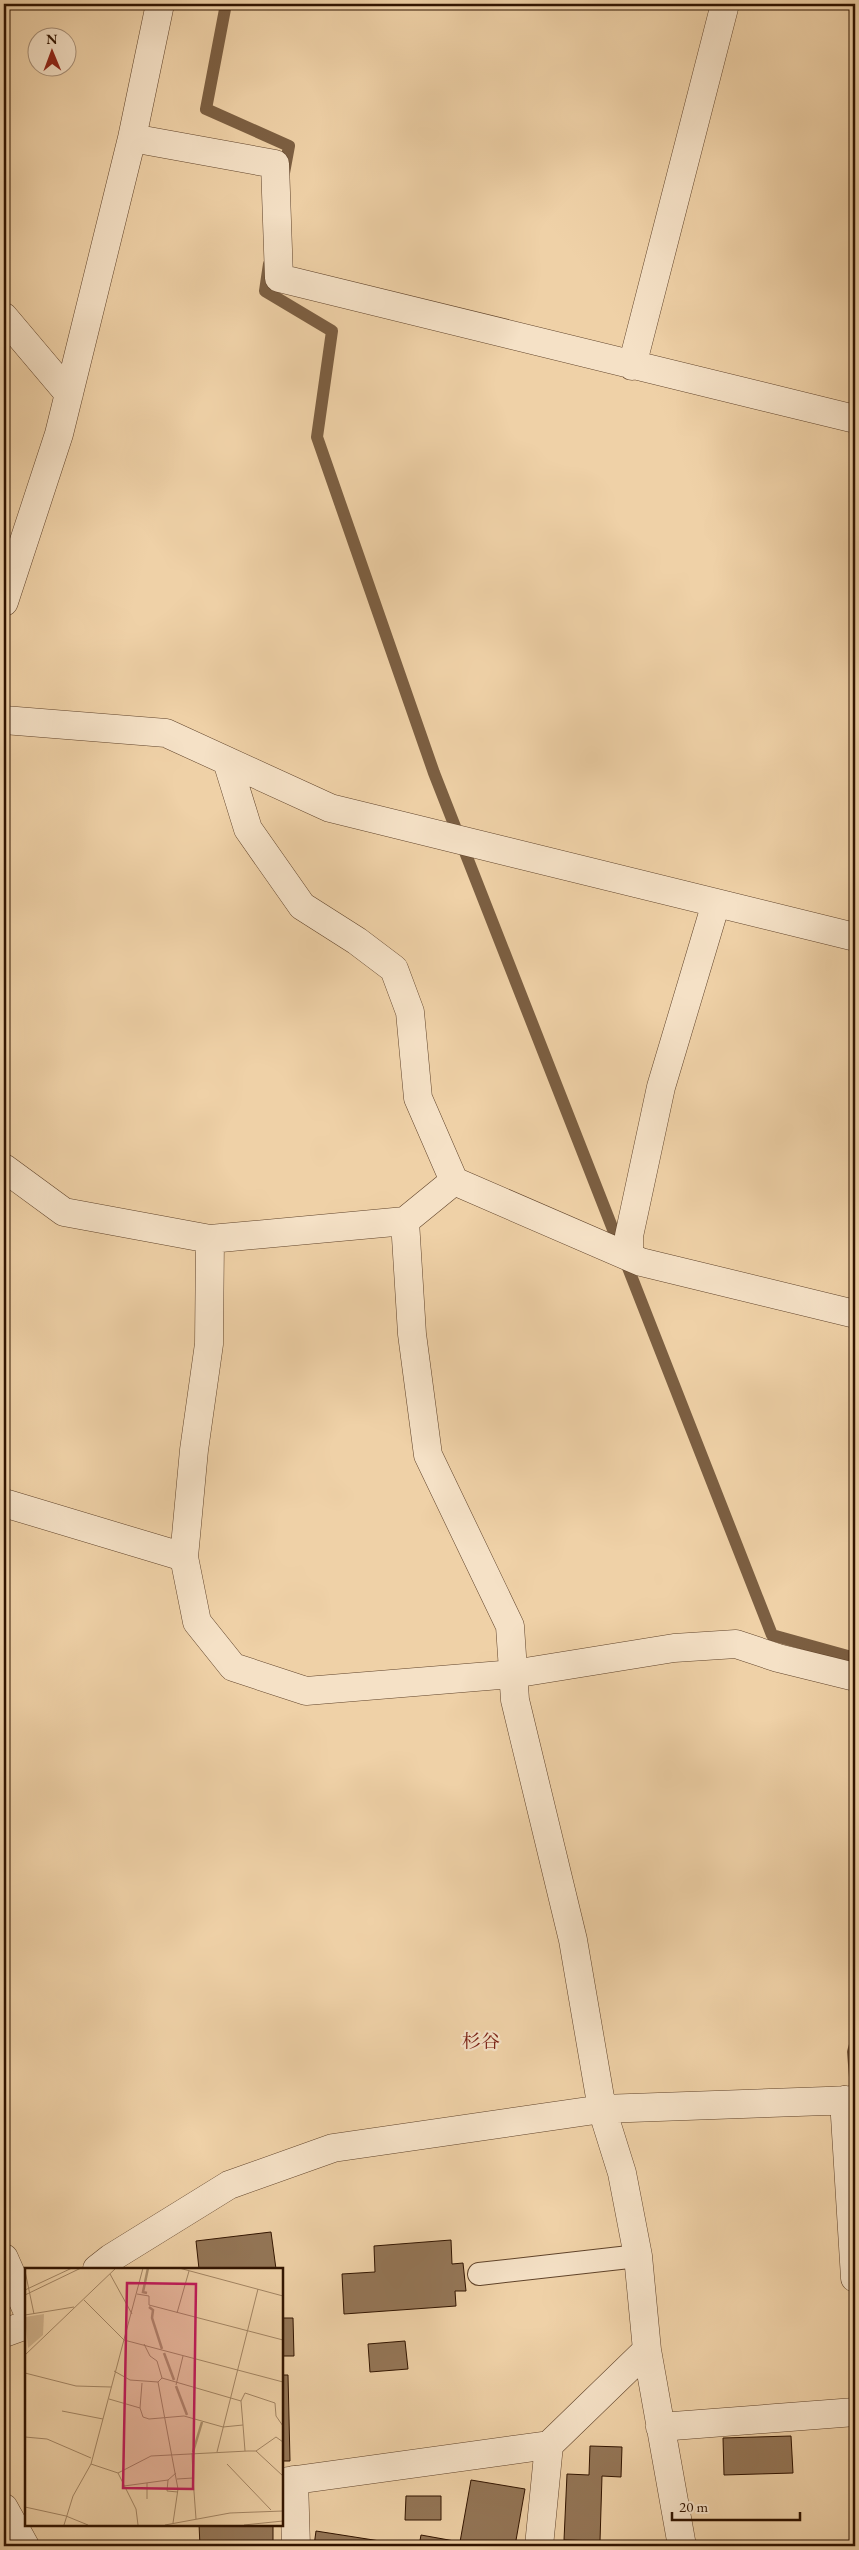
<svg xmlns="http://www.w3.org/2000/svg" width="859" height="2550" font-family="'EB Garamond','Noto Serif JP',serif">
<rect width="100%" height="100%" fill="#efd1a7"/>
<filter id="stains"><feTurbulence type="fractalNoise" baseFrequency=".004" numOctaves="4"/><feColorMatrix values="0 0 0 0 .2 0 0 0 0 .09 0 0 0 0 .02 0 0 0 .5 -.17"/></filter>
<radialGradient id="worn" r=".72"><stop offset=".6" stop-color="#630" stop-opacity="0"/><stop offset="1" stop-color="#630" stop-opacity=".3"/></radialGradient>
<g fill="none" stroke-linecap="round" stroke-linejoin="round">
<path stroke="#7c5f42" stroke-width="12" d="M226,4L206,109L289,146L284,173
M269,264L265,291L332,331L317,437L434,773L772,1635L855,1658
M855,2045L853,2052L855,2077"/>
</g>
<path fill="#947657" stroke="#311400" d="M271,2232L276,2269H199L196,2241Z
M451,2240L452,2264L463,2263L466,2291H455L456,2306L344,2314L342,2274L375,2272L374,2246Z
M281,2318H293L294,2356H281Z
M405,2341L408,2369L370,2372L368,2344Z
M281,2375H288L290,2461H281Z
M791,2436L793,2473L724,2475L723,2438Z
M590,2446L622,2447L621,2477L602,2476L600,2541L564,2540L567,2474L589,2475Z
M471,2480L525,2489L515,2546H419L421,2535L460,2542Z
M406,2496H441V2520H405Z
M199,2524H273V2546H200Z
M316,2531L380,2541L379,2546H314Z"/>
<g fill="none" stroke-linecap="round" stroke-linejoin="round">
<defs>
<path id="lane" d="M479,2274L638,2256"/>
<path id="street" d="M132,138L275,164L279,278L855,419
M4,317L69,394
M632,366L725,4
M4,602L59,434L132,138L160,4
M4,720L166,733L330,808L855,937
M227,761L248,829L302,906L357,941L394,969L410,1012L418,1098L454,1181
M4,1168L64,1212L210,1239L405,1221L412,1334L428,1455L510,1626L515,1700L573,1940L602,2109L622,2173L638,2256L647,2350L682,2546
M405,1221L454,1181L641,1262L855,1314
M629,1256V1236L661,1087L716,903
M4,1503L184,1557L194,1450L209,1344L210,1239
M184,1557L197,1622L233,1667L306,1691L513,1674L674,1648L736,1644L778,1658L855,1677
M844,2100L855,2278
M4,2258L26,2308
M97,2269L111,2258L229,2185L333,2148L602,2109L855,2100
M4,2333L26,2325
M660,2427L855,2412
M294,2480L296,2546
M281,2482L549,2445L647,2350
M4,2508L25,2546
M539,2546L549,2445"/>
</defs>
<use href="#lane" stroke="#60432a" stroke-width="24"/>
<use href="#street" stroke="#60432a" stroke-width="29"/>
<use href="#lane" stroke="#f5e1c6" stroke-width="22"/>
<use href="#street" stroke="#f5e1c6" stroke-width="28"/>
</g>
<g text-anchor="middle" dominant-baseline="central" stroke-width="4.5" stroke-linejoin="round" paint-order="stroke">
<g font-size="19" fill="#7a1f14" stroke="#f5e1c6">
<text x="481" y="2041">杉谷</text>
</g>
</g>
<g transform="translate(25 2268)">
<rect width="258" height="258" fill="#efd1a7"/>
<path d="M19,46L18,67L3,80L0,49Z" fill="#cfb18b"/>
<path fill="none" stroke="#ae916e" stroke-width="2.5" d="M122,25L118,24L123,0M124,39L128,42L127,50L137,81M139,85L149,112M151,118L162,147M168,184L177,154"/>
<path fill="none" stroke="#a38564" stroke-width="1" d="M154,0L258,28M0,3L9,46M85,6L107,46M0,22L47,0M112,26L124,28V37L258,72M0,27L56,0M59,32L99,72L258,114M152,45L164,3M0,47L49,39M119,76L125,88L132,93L137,110M0,87L91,0M89,103L105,112L133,114L153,221L148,255M0,105L51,118L86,119M133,114L137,110L216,133L220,125L250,135L251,148L258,158M151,117L158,88M84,131L115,140L117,115M115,140L118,149L124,151L159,148L198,159L218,157L216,133M37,143L78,151M218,157L220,183M0,169L22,171L66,190M231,183L251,169L258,174M192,184L233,21M66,196L93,205L126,188L223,183H231L258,208M202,196L246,242M93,205L111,241L113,257M168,210L171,251M152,211L168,210L167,185M143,212L142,223L153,224M122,215V231M99,218L143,212L151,205M0,239L41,248L63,257M39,257L48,228L66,196L118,0M140,257L205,245L258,243M219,257L258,253"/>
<path fill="#c2185b" fill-opacity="0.15" stroke="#c2185b" stroke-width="2.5" d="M102,15L171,16L168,221L98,220Z"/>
<rect width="258" height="258" fill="none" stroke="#311400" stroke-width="2.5"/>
</g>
<rect width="859" height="2550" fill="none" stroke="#efd1a7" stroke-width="20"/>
<rect x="5" y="5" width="849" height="2540" fill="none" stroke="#311400" stroke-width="2.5"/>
<rect x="10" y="10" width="839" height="2530" fill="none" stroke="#311400"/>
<g transform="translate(52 52) rotate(359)"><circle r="24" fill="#f5e1c6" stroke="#a78f77"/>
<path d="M0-4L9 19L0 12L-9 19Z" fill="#8f2418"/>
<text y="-8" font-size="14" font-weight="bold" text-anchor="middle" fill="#311400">N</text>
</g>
<path d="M672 2512v8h128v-8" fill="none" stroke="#311400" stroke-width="2.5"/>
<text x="679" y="2512" font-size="15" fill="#311400" stroke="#f5e1c6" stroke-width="4" paint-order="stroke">20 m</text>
<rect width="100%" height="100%" filter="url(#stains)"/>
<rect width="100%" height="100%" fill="url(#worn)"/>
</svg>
